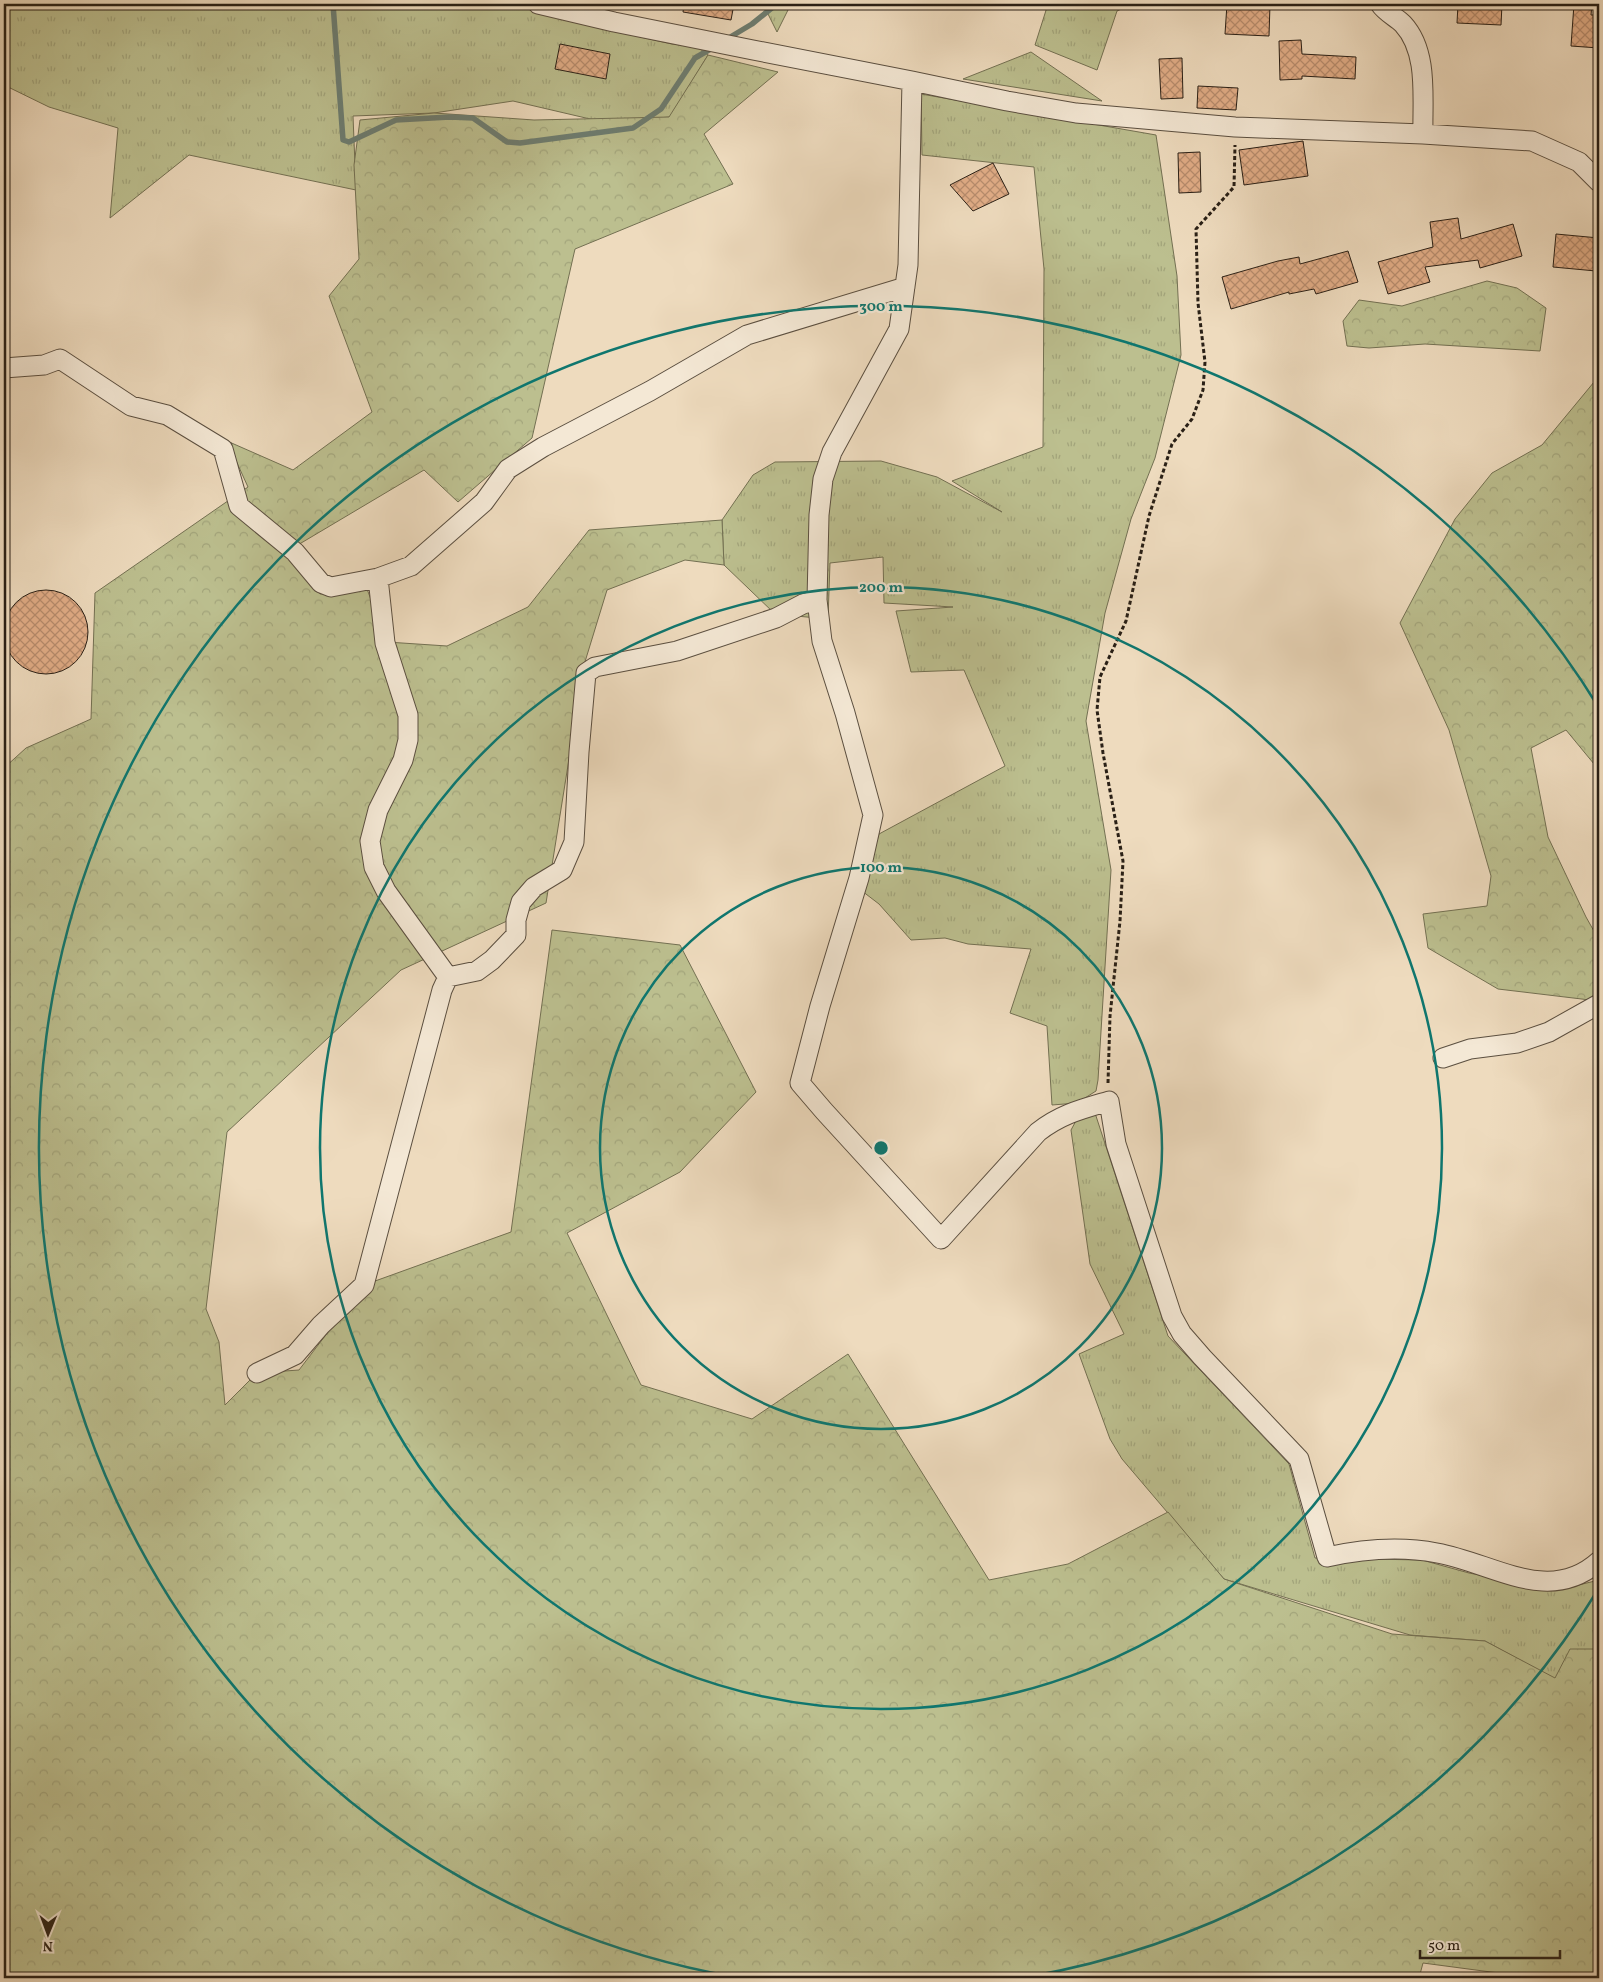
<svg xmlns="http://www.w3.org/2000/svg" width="1603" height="1982" font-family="Vollkorn,serif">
<defs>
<pattern id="grass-tufts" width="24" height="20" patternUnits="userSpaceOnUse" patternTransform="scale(1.25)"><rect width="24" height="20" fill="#bcbf8f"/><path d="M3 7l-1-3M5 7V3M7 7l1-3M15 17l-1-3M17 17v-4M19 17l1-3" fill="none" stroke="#a2a47b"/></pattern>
<pattern id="forest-crowns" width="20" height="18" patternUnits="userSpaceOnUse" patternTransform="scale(1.25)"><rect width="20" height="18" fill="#bcbf8f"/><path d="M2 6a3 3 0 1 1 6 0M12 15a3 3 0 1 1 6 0" fill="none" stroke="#a2a47b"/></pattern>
<pattern id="building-cross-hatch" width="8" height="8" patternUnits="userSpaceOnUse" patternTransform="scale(1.25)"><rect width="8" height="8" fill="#e1ad87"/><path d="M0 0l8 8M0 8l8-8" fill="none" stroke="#b78c6d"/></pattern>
</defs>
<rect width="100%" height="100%" fill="#eedbbe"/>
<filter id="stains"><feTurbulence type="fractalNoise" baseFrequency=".004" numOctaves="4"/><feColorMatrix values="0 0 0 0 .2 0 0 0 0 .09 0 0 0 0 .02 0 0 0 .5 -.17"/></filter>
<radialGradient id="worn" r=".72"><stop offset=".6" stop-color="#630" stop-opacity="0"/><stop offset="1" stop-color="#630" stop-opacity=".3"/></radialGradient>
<path fill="url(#grass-tufts)" stroke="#737052" d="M4,4H554L636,36L672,44L696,46L708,55L670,117L603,122L513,101L434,113L353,116L356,190L189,155L110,218L118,128L49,107L4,85Z
M763,4H791L777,32Z
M1048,4H1132L1117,11L1097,70L1035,45Z
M1031,52L1102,101L963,79Z
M921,94L1156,135L1177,276L1181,355L1155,458L1131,519L1105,613L1086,721L1111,870L1098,1080L1096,1091L1077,1103L1052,1105L1047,1026L1010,1013L1031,949L968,944L945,938L911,940L879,904L862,891L879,834L1005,766L964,670L911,672L896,611L953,607L884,603L883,557L830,563L828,619L775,614L724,565L722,520L753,475L775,462L881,461L937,477L1002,512L952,481L1043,447L1044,269L1034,167L922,155Z
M1095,1113L1168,1336L1289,1464L1315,1558L1422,1560L1469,1573L1558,1590L1599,1580V1651L1555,1679L1485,1641L1410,1635L1224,1579L1122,1459L1110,1439L1079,1354L1124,1334L1090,1264L1071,1130L1077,1119Z"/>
<path fill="url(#forest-crowns)" stroke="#737052" d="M708,55L778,72L704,134L733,184L575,249L532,438L458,502L424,470L286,552L320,594L367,589L387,642L447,646L528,607L589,530L722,520L724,565L685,560L607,590L584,665L546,903L401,970L227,1132L206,1309L219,1342L225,1405L257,1373L299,1370L364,1285L511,1232L552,930L680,945L756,1092L680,1172L567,1233L641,1385L752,1419L848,1354L989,1580L1068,1564L1168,1512L1224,1579L1392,1634L1485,1641L1555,1678L1570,1649H1599V1970L1584,1978H1536L1423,1963L1419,1978H4V768L26,748L91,719L95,593L248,487L227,441L293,470L372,412L329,296L359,259L354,165L360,120L434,113L534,120L669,117Z
M1487,281L1517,288L1546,308L1540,351L1425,344L1369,348L1347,346L1343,321L1359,300L1402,306Z
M1599,376V770L1566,730L1531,748L1548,837L1586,917L1599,940V993L1590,1000L1498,989L1428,948L1423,914L1487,906L1491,876L1449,730L1400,623L1455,519L1492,473L1542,445Z"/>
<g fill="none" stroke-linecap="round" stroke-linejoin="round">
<path stroke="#6d7d71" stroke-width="5.5" d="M333,4L343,140L349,142L396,120L450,117L473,118L507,142L520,143L633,128L661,109L695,58L714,47
M727,39L752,24L773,7V4"/>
</g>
<path fill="url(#building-cross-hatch)" stroke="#2a2016" d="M684,4H734L731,20L683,12Z
M1227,4H1270L1269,36L1225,34Z
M1458,4H1502L1501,25L1457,23Z
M1574,4H1592L1591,15H1599V48L1571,46Z
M1301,40L1302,54L1356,57L1355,79L1302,76V79L1280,80L1279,41Z
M560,44L610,54L606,79L555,69Z
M1182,58L1183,98L1161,99L1159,59Z
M1198,86L1238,88L1236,110L1197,108Z
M1303,141L1308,176L1244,185L1239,150Z
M1200,152L1201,192L1179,193L1178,153Z
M993,163L1009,194L973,211L950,185Z
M1458,218L1461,239L1513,224L1522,256L1480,268L1478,260L1425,267L1430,282L1388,294L1378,262L1433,247L1430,222Z
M1556,234L1599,238L1596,271L1553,267Z
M1348,251L1358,282L1316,294L1314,289L1289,294V292L1231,309L1222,277L1278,261L1299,257L1300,264Z
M4 632a42 42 0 1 1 84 0a42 42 0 1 1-84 0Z"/>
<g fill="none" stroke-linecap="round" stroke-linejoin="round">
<defs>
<path id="minor" d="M538,4L614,22L753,50L912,81L1007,101L1076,113L1235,127L1423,134L1532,141L1579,162L1599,182
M1380,4C1386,13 1396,17 1403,24C1429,52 1422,99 1423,134
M912,81L908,265L899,329L832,452L823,479L819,515L817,600L822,641L845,713L873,815L859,878L820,1006L800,1083L824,1111L941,1239L1038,1132C1061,1114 1082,1109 1109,1101L1116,1144L1172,1316L1182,1334L1202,1357L1299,1459L1327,1557C1363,1549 1401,1546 1437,1553C1493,1563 1549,1606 1599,1561
M4,368L44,365L60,359L131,406L167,415L223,449L239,506L295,552L321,583L331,587L378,578L411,566L484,502L508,469L543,447L650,391L747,335L905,287
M378,578L385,643L408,715V740L403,760L378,810L370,841L374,867L386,891L448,977
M448,977L477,971L492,960L516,935V920L521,902L534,887L562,870L574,842L579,752L586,673L595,667L677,651L776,618L803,604L817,600
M1443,1058L1470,1049L1517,1043L1549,1032L1599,1004
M257,1373L295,1355L321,1325L364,1285L442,990L448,977"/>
</defs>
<use href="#minor" stroke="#5b4f40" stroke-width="21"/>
<path stroke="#2a2016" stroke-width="3" stroke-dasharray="4 2.5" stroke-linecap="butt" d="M1108,1083L1110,1016L1120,921L1123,861L1103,753L1097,710L1100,677L1126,621L1149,516L1172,444L1192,419L1203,390L1205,362L1198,303L1196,229L1234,187L1235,145"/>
<use href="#minor" stroke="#f4e8d5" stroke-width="19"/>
</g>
<g fill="none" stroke="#0f766e" stroke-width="2.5">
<circle cx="881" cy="1148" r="281"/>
<circle cx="881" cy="1148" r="561"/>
<path d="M1599 1588A842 842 0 0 1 1027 1977M735 1977A842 842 0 1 1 1599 708"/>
</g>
<circle cx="881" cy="1148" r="8" fill="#0f766e" stroke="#f4e8d5" stroke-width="2.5"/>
<g font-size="15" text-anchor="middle" font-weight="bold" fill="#0f766e" stroke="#f4e8d5" stroke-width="4.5" stroke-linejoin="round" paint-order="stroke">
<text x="881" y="311">300 m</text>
<text x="881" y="592">200 m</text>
<text x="881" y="872">100 m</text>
</g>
<rect width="1603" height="1982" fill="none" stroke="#eedbbe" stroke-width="20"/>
<rect x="5" y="5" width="1593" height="1972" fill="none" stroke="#2a2016" stroke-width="2.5"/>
<rect x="10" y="10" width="1583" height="1962" fill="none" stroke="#2a2016"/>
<g transform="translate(48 1934) rotate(181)" stroke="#f4e8d5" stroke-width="4" paint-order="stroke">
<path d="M0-4L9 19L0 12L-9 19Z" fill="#2a2016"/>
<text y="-8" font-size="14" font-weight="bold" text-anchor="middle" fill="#2a2016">N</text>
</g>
<path d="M1420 1950v8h140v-8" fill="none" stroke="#2a2016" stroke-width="2.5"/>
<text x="1428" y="1950" font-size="15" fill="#2a2016" stroke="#f4e8d5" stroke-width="4" paint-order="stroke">50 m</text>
<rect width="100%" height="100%" filter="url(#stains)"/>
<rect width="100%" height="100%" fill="url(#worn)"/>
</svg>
